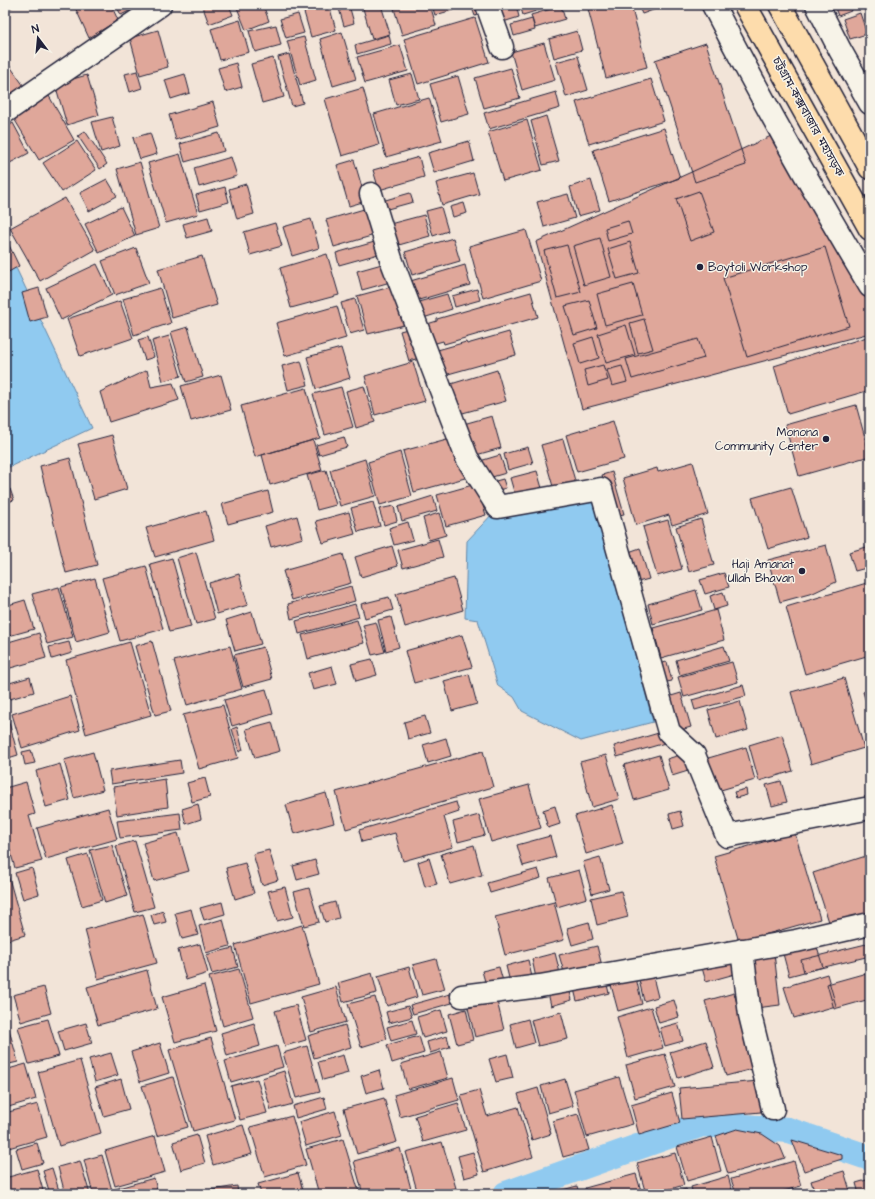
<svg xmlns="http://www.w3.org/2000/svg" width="875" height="1199" font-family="'Architects Daughter','Noto Sans Bengali',sans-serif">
<rect width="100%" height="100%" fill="#f2e4d8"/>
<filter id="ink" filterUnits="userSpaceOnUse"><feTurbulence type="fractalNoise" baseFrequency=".025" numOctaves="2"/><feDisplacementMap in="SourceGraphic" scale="8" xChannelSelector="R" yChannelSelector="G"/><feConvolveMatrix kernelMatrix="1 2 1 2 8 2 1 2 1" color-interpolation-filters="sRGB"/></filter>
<g filter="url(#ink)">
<path fill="#90caf0" stroke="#6487a8" d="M8,251L92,428L5,469V253Z
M593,497L653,722L581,741L522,711L514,697L498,686L478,620L465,618L467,541L495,511Z"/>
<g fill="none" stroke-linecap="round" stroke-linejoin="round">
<path stroke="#90caf0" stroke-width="26" d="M506,1194L702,1124L788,1130L870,1158"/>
</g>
<path fill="#dfa79a" stroke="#22223b" d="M5,5H15L5,12Z
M74,5H111L118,20L89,38Z
M116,5H141L121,15Z
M202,5H229L233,15L209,24Z
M236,5H263L269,21L246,30Z
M302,5H329L336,30L311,37Z
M338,5H349L354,23L344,26Z
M362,5H381L390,34L372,39Z
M393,5H430L436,25L402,35Z
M432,5H464V7L435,15Z
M471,5H481L484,13L475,16Z
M495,5H516L519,17L500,23Z
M520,5H552V6L523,15Z
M587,5H631L647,67L606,78Z
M638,5H667L642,14Z
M834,5H849L851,11L838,16Z
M561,6L565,19L535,28L531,15Z
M860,13L867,34L850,39L843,19Z
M298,14L304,33L286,38L280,19Z
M475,18L489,62L418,84L404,39Z
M532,19L535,30L514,36L511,25Z
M240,20L249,52L220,60L211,29Z
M276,25L281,45L255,52L249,31Z
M158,30L168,67L140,75L130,38Z
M577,31L582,50L554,58L549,39Z
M342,32L356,79L333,86L320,39Z
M389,35L391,44L357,54L355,45Z
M304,37L316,80L300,85L287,41Z
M544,43L555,80L522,90L511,52Z
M706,43L746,165L695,182L655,60Z
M400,45L408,71L365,83L357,57Z
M289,54L303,103L292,106L278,57Z
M578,56L588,90L566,97L556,62Z
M273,58L284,97L262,103L251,64Z
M5,59L26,89L5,103Z
M236,63L242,87L225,92L218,68Z
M511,68L520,98L484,108L475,78Z
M137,71L142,88L130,92L125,74Z
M185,74L190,93L171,99L165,80Z
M412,74L419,99L396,105L389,80Z
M87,75L99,115L67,125L55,84Z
M458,76L469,114L441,122L430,84Z
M651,79L664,121L589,144L576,102Z
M363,88L379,145L342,156L325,99Z
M556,92L560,108L489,129L484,113Z
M49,96L74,140L39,160L13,117Z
M429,98L442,141L386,157L374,114Z
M213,102L220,127L176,140L169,115Z
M546,116L559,161L543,165L531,121Z
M112,117L120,146L101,152L92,122Z
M527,120L542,170L503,181L488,132Z
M13,123L29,153L10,163L5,154V128Z
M783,126L870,293V333L582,409L536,242L769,137Z
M664,128L680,178L609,201L593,150Z
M85,131L107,164L100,169L78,136Z
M150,133L157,154L140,159L133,138Z
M219,133L224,151L185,162L180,144Z
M77,141L96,170L62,192L43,163Z
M469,141L474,161L434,173L428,153Z
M180,154L198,214L166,223L148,163Z
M231,157L237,176L199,187L194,168Z
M419,157L424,177L379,190L373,170Z
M354,160L366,201L349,206L337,165Z
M140,162L159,228L136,235L117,169Z
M473,173L479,194L442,205L436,183Z
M107,179L117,196L89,211L80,193Z
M591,180L600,210L578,216L570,187Z
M246,184L254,214L237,219L229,189Z
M225,187L229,202L200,210L196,195Z
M699,191L714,232L690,241L676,199Z
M410,193L413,202L384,210L382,201Z
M568,194L575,218L544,227L537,202Z
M65,198L95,250L40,281L10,228Z
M464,203L467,213L453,217L450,207Z
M121,207L135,236L99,253L85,224Z
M371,207L378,234L334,247L326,220Z
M441,207L448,231L433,236L426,211Z
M424,215L430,236L392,247L386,225Z
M208,217L212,231L187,238L183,224Z
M311,219L319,248L292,256L283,227Z
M628,221L632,234L608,241L605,228Z
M275,223L282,246L250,255L244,232Z
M526,230L541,281L483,298L469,246Z
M453,238L460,261L412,275L405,252Z
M600,238L611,277L584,285L573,246Z
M6,239L19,266L5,274V240Z
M378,241L382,253L339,265L336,253Z
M630,242L639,273L617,279L608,249Z
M567,245L581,292L557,298L544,251Z
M825,247L849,326L747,357L723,278Z
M136,248L149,283L115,295L102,261Z
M327,254L339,295L291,308L280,268Z
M202,256L217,305L172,318L158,269Z
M389,262L394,281L362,290L357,271Z
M97,264L112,295L61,320L46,288Z
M465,265L470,285L412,302L407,282Z
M633,284L642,315L605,325L597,294Z
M398,285L408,324L368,334L357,296Z
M39,288L47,317L30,322L22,293Z
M160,288L171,323L134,335L123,299Z
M477,289L480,300L455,307L452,296Z
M531,292L538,317L444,344L443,341L429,345L424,325L437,321V319Z
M447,294L452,309L420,319L415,303Z
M355,299L364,330L350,334L341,303Z
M589,300L597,328L574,335L565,306Z
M120,301L133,338L80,356L67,319Z
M337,306L346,338L285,356L276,323Z
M644,319L653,349L638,353L630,323Z
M626,325L635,355L606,363L598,334Z
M188,327L203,377L186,382L171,332Z
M415,327L423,357L409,361L400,331Z
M509,332L516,355L441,376L434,351L466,342L467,344Z
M169,336L181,376L163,381L152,341Z
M870,336V390L788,414L774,366Z
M148,337L154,357L145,360L138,340Z
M593,337L599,358L580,364L574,343Z
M698,339L704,358L632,379L626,359Z
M341,348L350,378L316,389L307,357Z
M301,361L308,385L288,390L282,366Z
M413,362L425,401L375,415L365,376Z
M603,365L608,380L588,386L584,370Z
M622,366L627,382L612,386L607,370Z
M147,370L151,387L173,383L179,400L109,422L100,392Z
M497,370L506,401L459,414L451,384Z
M221,375L231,410L191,421L181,386Z
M364,386L375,422L356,428L346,391Z
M341,387L353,427L325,435L313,394Z
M306,388L320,438L255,457L241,406Z
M856,405L870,456L799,476L785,425Z
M492,416L501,448L469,457L460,425Z
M613,421L624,459L577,472L566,435Z
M112,435L127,489L94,499L78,444Z
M344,437L347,447L319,455L316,445Z
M454,437L465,478L414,492L403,451Z
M563,439L576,484L554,490L541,445Z
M313,440L322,470L270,485L262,455Z
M528,447L533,463L508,470L504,454Z
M400,452L412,496L380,505L368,462Z
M500,455L506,473L485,479L480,461Z
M70,458L97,565L66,573L40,466Z
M365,459L375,496L340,506L330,470Z
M693,462L708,514L672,525L669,515L636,525L623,478L657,468L658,472Z
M326,470L336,505L317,510L307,475Z
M537,471L544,495L517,502L510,478Z
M612,472L624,514L614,516L602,475Z
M503,479L506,488L495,491L492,482Z
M476,484L486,515L446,526L437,495Z
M791,487L807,537L768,549L752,498Z
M10,489L14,500L5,503V490Z
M268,491L273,512L228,524L222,504Z
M433,496L437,511L402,521L398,507Z
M373,502L380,526L358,532L351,508Z
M394,506L397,521L384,525L379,509Z
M206,511L214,540L155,557L146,528Z
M349,512L355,534L323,543L316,521Z
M439,513L446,535L429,540L423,518Z
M297,516L303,538L271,547L265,526Z
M701,519L714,565L689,572L676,527Z
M668,520L682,569L657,576L643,527Z
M408,522L413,540L394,545L389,528Z
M438,539L443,557L403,568L398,550Z
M826,545L836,582L813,593L780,602L768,560Z
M392,546L398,566L361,577L355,557Z
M870,546V567L855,571L849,552Z
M640,548L649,579L634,583L626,553Z
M196,552L215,619L196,624L177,558Z
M343,554L351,583L292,600L283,571Z
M172,558L191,627L169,632L150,564Z
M146,566L163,629L120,641L102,578Z
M724,573L729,587L705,594L700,580Z
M239,574L248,605L217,614L209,583Z
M95,578L110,632L76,642L61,587Z
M454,578L463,610L405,627L396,594Z
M870,582V655L805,674L786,607Z
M351,586L355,601L291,619L288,604Z
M59,587L73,637L47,644L32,594Z
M696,590L702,610L653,624L648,604Z
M723,592L727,606L714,610L710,596Z
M389,597L393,610L365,618L361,604Z
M25,600L34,629L5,637V606Z
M355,604L359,617L299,634L296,621Z
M716,610L724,640L661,658L653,628Z
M252,612L261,644L235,651L226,620Z
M391,617L399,647L386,651L378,620Z
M357,620L364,643L308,659L302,635Z
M376,622L385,652L372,655L363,625Z
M39,633L46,658L7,669L5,664V643Z
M462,635L472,667L414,683L405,651Z
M152,641L171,711L155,715L135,646Z
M69,642L72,653L52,659L49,647Z
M130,642L151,715L86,734L66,660Z
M230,646L242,689L187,705L174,661Z
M724,646L729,661L680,675L676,660Z
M263,647L272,679L243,687L234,655Z
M372,659L377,675L356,681L351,664Z
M667,662L672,681L662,683L657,664Z
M732,662L738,682L684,697L678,677Z
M332,666L337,684L313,690L308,673Z
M469,674L477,704L452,711L444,681Z
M30,677L34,692L10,699L6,684Z
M844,678L864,748L811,764L791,692Z
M743,685L746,696L695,710L692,700Z
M266,689L273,714L232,726L224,700Z
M870,690V715L863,692Z
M681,693L691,727L677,731L668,697Z
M70,696L80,730L22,748L12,714Z
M740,701L748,730L716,739L708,710Z
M223,705L238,758L199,769L183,715Z
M5,708L18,755L5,759Z
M425,716L430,733L408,739L404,722Z
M272,722L280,751L255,758L246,729Z
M237,727L243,750L239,752L232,729Z
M662,732L665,743L617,757L614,746Z
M782,735L793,771L759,781L749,745Z
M446,738L451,756L428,763L423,745Z
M746,747L755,780L714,792L705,759Z
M31,750L35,763L25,765L22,752Z
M483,751L493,787L346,829L336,792Z
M93,752L103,790L74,798L64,760Z
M683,754L688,771L672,776L667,759Z
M606,755L619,799L592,807L580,762Z
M659,755L669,790L634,800L624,765Z
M180,760L182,773L111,784L109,771Z
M60,764L70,800L46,807L36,771Z
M205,778L210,797L192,802L187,783Z
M165,779L168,807L117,815L113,787Z
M781,781L787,802L772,806L766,785Z
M26,782L35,814L29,816L42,861L15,868L5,833V788Z
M529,785L541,828L491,842L479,799Z
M746,789L747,795L736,798L734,792Z
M326,793L334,823L294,834L286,805Z
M456,802L459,812L444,817L453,847L403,861L395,833L362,842L359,830Z
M198,804L201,819L186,824L182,809Z
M612,805L623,843L586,854L575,816Z
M555,806L560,824L548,828L543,810Z
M108,808L117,839L46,859L37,828Z
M680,811L684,826L673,829L669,814Z
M180,813L182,830L120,838L117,821Z
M479,815L485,835L458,842L453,822Z
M178,833L189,871L154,881L143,843Z
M795,833L820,919L739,942L714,856Z
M550,836L556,857L523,866L517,845Z
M135,841L154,907L135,912L116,846Z
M112,845L127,896L105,903L90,850Z
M474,845L482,875L450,884L441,854Z
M269,850L278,880L262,885L253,854Z
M88,854L102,900L82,906L68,860Z
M869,855L870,858V915L831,928L813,873Z
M600,857L609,889L592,894L583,862Z
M429,858L437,884L425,887L418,862Z
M315,860L319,874L297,880L293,866Z
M245,863L254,893L235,899L226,868Z
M32,868L39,894L23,899L15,873Z
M538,869L541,878L490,893L487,883Z
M579,870L587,898L557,907L549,878Z
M5,871H7L25,935L5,941Z
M285,887L293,917L277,921L268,891Z
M309,888L319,922L304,926L294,892Z
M621,891L628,917L597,925L591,898Z
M222,902L225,914L204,920L200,908Z
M335,902L339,918L325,922L320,906Z
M554,902L564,940L505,955L495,917Z
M191,909L198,935L182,939L175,913Z
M163,911L166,922L154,925L151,915Z
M143,914L157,963L98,979L85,930Z
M223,919L230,946L206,953L199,926Z
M589,922L593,939L572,945L567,928Z
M302,925L319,984L251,1003L235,945Z
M815,941L823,967L789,976L782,950Z
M870,943V956L804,972L801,960Z
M200,944L208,973L186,980L178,950Z
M597,946L603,970L566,979L559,955Z
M233,948L238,967L212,974L206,955Z
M555,953L561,977L537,983L532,959Z
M737,953L742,972L706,982L701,964Z
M774,953L780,1005L756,1008L749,956Z
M436,959L445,989L422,995L413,965Z
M528,960L533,981L511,986L506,966Z
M409,967L417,997L387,1006L378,976Z
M499,967L503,981L486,985L482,971Z
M239,969L253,1017L223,1026L209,977Z
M147,970L157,1009L98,1025L87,987Z
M870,972V999L834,1009L827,984Z
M372,973L377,993L343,1002L338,983Z
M652,973L658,997L644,1001L638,976Z
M827,974L836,1006L794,1018L784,987Z
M605,977L609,993L577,1001L573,985Z
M636,978L642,1004L618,1011L611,985Z
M568,983L572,1000L551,1006L547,988Z
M204,985L216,1031L175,1042L162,997Z
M44,987L51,1013L21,1022L13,995Z
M336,987L346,1022L311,1032L301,997Z
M734,993L756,1068L726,1076L705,1001Z
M450,994L452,1003L413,1014L410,1005Z
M375,997L387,1039L361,1047L348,1004Z
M674,1000L679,1017L659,1023L654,1006Z
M497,1001L504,1030L475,1037L468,1008Z
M296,1005L306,1040L285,1046L275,1011Z
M408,1006L412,1017L389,1023L386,1012Z
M651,1007L663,1048L628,1058L617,1017Z
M466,1009L473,1040L457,1044L449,1014Z
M441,1010L447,1031L423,1038L417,1017Z
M561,1012L568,1039L538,1046L531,1020Z
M5,1015L18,1062L5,1065Z
M48,1019L59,1056L29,1064L18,1027Z
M528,1019L534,1043L516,1048L510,1024Z
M412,1020L416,1034L391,1041L387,1027Z
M86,1023L92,1043L64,1051L58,1031Z
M254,1023L260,1046L227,1056L221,1033Z
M678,1023L683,1041L665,1046L660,1028Z
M345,1025L351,1047L314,1058L308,1036Z
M419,1036L424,1053L392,1063L387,1045Z
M447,1036L450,1047L430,1053L427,1042Z
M211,1038L235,1120L193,1131L169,1050Z
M706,1041L714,1067L678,1078L670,1052Z
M160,1043L169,1073L140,1082L131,1052Z
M277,1046L283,1067L231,1082L225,1061Z
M307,1046L320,1092L296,1098L283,1053Z
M441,1052L448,1078L408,1089L401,1064Z
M111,1053L118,1075L95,1082L89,1059Z
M507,1054L513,1078L496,1082L489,1059Z
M665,1054L675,1087L635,1098L626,1065Z
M343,1055L348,1073L323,1080L318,1062Z
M80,1060L101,1133L59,1146L38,1072Z
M26,1064L36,1099L5,1108V1070Z
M379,1070L384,1088L366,1093L361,1076Z
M284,1071L293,1104L271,1110L262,1078Z
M173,1077L188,1127L157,1136L142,1086Z
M619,1077L633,1124L587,1137L574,1090Z
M453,1078L459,1100L400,1117L394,1095Z
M121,1079L129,1109L104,1116L95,1087Z
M257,1079L267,1113L240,1120L231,1086Z
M565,1079L573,1106L548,1113L541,1086Z
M759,1081L761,1112L682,1119L679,1088Z
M538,1088L551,1134L532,1140L518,1094Z
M479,1090L487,1116L518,1107L533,1157L484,1172L461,1095Z
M672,1093L680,1123L639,1135L631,1105Z
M324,1097L327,1109L296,1118L293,1106Z
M384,1098L397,1142L357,1154L344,1109Z
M458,1103L466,1130L423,1142L415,1116Z
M38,1104L47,1137L5,1149V1113Z
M335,1111L342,1135L306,1146L299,1122Z
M578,1114L589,1150L563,1157L553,1121Z
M292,1116L306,1165L265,1177L250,1127Z
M243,1125L252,1154L213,1165L205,1136Z
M737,1129L762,1134L780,1146L785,1158L728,1174L716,1136Z
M197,1135L205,1163L181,1170L173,1142Z
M155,1136L165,1172L115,1186L105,1151Z
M712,1137L721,1171L687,1181L677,1147Z
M343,1139L359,1192L353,1194H319L306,1149Z
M792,1140L842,1155V1159L804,1171Z
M442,1142L456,1188L435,1194H418L406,1152Z
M37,1143L43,1163L22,1169L16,1149Z
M400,1148L411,1189L395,1194H363L354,1161Z
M473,1152L479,1174L464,1178L458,1156Z
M675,1153L684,1185L653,1194H646L637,1163Z
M102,1155L113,1194H93L84,1160Z
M80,1161L90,1194H65L58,1167Z
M794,1161L801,1186L774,1194H736L731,1179Z
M52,1168L60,1194H50L43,1171Z
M37,1169L44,1194H5V1178Z
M844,1171L851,1194H815L811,1181Z
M298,1173L304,1194H261L258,1184Z
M636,1174L642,1194H586L585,1188Z
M728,1176L733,1194H693L691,1187Z
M154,1178L158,1194H116L115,1189Z
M870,1179V1194H859L856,1183Z
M237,1186L238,1194H186Z
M577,1186L579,1194H547Z
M810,1188L811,1194H790Z
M686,1189L688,1194H669Z"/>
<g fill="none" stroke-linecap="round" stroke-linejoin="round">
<defs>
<path id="minor" d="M487,5L502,47
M713,5C762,100 815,194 870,286
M817,5L840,50L870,103
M5,112L160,5
M371,194L391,259L467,458L498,507L601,489L669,732L694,755L727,836L870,808
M742,950L750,1015L773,1109
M462,996L540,986L796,941L870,924"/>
<path id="highway" d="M745,5L870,229
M780,5L870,168"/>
</defs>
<use href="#minor" stroke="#22223b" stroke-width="25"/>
<use href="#highway" stroke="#22223b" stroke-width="25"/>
<use href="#minor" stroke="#f7f3e8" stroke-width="22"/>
<use href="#highway" stroke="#fddcac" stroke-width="22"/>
</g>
</g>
<g fill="#22223b" stroke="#f7f3e8" stroke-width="1.5">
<circle cx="700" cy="267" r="4"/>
<circle cx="826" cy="439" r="4"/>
<circle cx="802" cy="571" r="4"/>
</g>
<g text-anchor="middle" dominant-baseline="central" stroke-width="3" stroke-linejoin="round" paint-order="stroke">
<g font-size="12" fill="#22223b" stroke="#f7f3e8">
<text transform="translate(808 117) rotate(61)">চট্টগ্রাম-কক্সবাজার মহাসড়ক</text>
</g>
<g font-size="12" fill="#22223b" stroke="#f7f3e8" text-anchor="end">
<text x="708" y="267" text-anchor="start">Boytoli Workshop</text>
<text x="818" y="432">Monona<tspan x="818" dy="14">Community Center</tspan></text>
<text x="794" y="564">Haji Amanat<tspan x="794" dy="14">Ullah Bhavan</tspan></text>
</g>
</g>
<rect width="875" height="1199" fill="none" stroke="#f7f3e8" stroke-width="20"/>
<rect x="10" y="10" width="855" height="1179" fill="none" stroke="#22223b" stroke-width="1.5" filter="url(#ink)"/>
<g transform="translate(38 38) rotate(344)" stroke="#f7f3e8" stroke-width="3" paint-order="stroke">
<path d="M0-3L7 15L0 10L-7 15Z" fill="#22223b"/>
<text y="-6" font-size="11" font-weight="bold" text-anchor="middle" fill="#22223b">N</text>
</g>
</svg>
